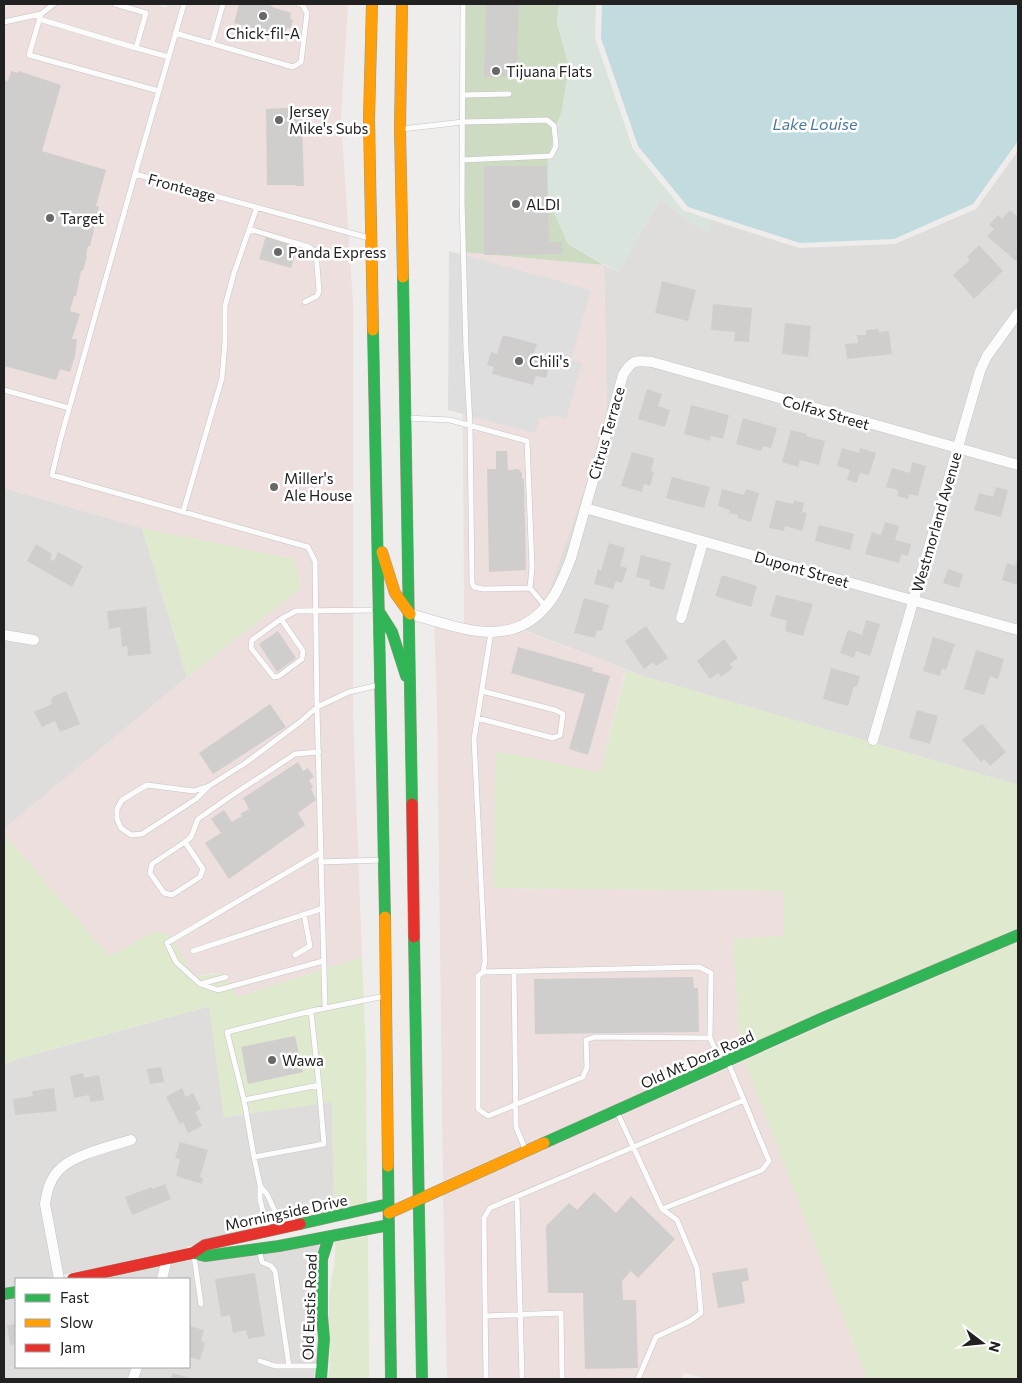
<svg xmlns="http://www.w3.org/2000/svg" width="1022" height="1383" font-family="Commissioner,sans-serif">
<rect width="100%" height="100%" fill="#efedeb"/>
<path fill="#dedddc" d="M1018,151V785L646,677L511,625L607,424L604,265L618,272L660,200L707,233L712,220L799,248L895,244L976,209Z
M4,488L142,528L187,677L4,829Z
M210,1006L224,1117L332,1102L334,1211L261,1225L191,1246H188L187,1248L43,1279H16V1285L4,1288V1064L17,1059Z
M319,1245L315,1259V1315L317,1339L314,1379H4V1301L16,1298V1367H189V1279H102L191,1260L192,1262L195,1260Z"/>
<path fill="#ecdfde" d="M4,4H154L167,8V4H348L341,118L353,303V714L362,957L238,997L213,973L194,977L154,932L109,956L4,834V829L187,677L301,588L294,559L142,528L4,488Z
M462,252L604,265L607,424L545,604L525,621L512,626L646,677L625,672L600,772L494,888L785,891L783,936L733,939L740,1049L443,1181L437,706L434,619L464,623Z
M744,1061L867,1379H707L684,1373L682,1379H447L443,1195Z"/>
<path fill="#dee9cd" d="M142,528L294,559L301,588L187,677Z
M626,671L1018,785V928L740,1049L733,939L783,936L784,891L494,888L495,751L600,772Z
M4,834L109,956L154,932L170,934L194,977L223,973L238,997L362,957L366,1052L367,1203L334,1211L332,1102L224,1117L209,1006L17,1059L4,1064Z
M1018,942V1379H867L744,1061L829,1023Z
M368,1236L369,1379H328C332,1352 328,1327 329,1299C330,1279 337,1263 335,1242Z"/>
<path fill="#cddbc2" d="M466,4H559L557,23L569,66L562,111L553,136L568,244L604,265L462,252Z"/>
<path fill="#d9e4dd" d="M559,4H596L595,38L633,149L683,210L712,220L707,234L660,200L618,272L568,244L547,198L548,157L562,111L569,66L557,23Z"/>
<path fill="#dfdede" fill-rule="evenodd" d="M449,251L591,290L571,360L582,363L566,419L552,415L539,419L535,433L448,410ZM504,335L536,344L534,353L552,358L546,378L536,376L532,385L492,374L494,367L487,365L491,352L497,354Z"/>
<path fill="#c1dbdf" d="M602,4H1018V141L973,204L894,239L800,243L688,207L638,146L601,38Z"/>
<path fill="#d0cecc" d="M239,4H267L272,6V7L291,13L290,19L293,20L291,28H287L285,35L272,31L271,33L234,23Z
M486,4H519L517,76L484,77Z
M11,71L18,73L19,71L61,85L42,151L106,170L96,206L99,207L93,230H94L90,246H88L86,255L87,256L83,271H81L76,296H74L70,311L80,314L72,339H77L75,356L70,372L60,369L56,380L4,366V80L8,81Z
M303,107V122H302L304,186H296L295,185H267L266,109Z
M484,166H547L549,242H562V254L484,255Z
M1010,210L1018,217V240L1016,243L1018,246V263L987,236L994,229L989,225L998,215L1002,219Z
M266,236L298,246L291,268L259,259Z
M979,245L1003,271L974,299L953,275L970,260L967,257Z
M662,281L696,290L688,321L655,313Z
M713,304L752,308L749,342L734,341L735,332L711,330Z
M785,323L811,326L808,357L782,354Z
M879,329V332L889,331L892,354L847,359L845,344L858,343L857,335H866V330Z
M503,335L537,344L534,353L552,358L546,378L536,376L533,385L492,374L494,367L487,365L491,352L497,354Z
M647,389L662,394L658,406L670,410L665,427L638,419Z
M691,405L729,415L723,439L711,436L710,441L684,434Z
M743,418L777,428L771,448L763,446L761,451L736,444Z
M791,430L807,434L806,436L825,441L819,465L800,460L798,467L782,462Z
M842,448L859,453L860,448L876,453L869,475L860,473L857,483L847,480L850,470L837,466Z
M496,451H507L508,470L518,469L522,473V479H524L526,570L489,572L487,469H496Z
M632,452L654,458L651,471L654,472L650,486L644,484L642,492L621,486Z
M912,462L926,466L918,496L909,494L908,499L897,496L898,490L886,487L892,468L910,473Z
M672,477L710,487L704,508L666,498Z
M996,487L1008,490L1001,517L974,510L979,493L993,497Z
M722,489L744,495L746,489L759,493L751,522L738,518V515L729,513L730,510L718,506Z
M776,500L793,504L794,500L804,503L802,512L807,513L802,531L785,526L784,531L769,528Z
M885,522L899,526L895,540L911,544L908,556L901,554L899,563L865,554L872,532L881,535Z
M819,525L854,534L850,550L815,541Z
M609,543L625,548L620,566L627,568L622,583L616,581L613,589L594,584L598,569L601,571Z
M36,544L52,554L50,559L54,561L58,552L83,566L72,587L27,561Z
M641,555L671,563L664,590L649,586L650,580L636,577Z
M1018,558V585L1002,580L1007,563L1015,566Z
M948,569L963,574L959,588L943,583Z
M722,575L757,586L751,607L715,596Z
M776,595L813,604L803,636L785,631L787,621L770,616Z
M584,598L609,605L602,631L597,630L595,638L574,633Z
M146,607L151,654L128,656L127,646L122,647L120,627L109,629L107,611Z
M866,620L880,624L870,656L856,651L854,658L840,653L848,630L862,635Z
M646,626L668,658L656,666L653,662L644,669L625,641Z
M278,631L296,658L277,672L259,644Z
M933,637L955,644L946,670L942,668L940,676L923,671Z
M724,639L738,658L730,664L733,668L721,677L718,673L710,679L697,661Z
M518,647L593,668L592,671L610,676L588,755L569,749L585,694L511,673Z
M976,650L1004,659L998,679L990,676L984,695L964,689Z
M831,668L860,676L857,687L854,686L848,706L823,699Z
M66,691L80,724L60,732L55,721L42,727L34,712L52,704L51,700L54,696Z
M270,704L286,727L213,774L199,753Z
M917,710L938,716L930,744L909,738Z
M982,724L1006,752L990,766L984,759L981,762L962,740Z
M298,762L303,771L308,768L314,777L309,780L313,787L311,789L316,800L298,813L305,825L229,879L205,843L221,833L211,819L224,810L232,822L242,816L240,814L249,809L243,798Z
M693,977L694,988H698L699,1032L535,1034L534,979Z
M295,1036L303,1072L248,1084L241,1047Z
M161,1067L164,1082L150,1084L147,1069Z
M83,1073L84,1078L99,1075L104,1100L90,1102L89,1095L74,1098L70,1076Z
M54,1088L57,1111L15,1115L13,1099L33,1096L32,1091Z
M182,1088L186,1097L193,1093L201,1109L195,1112L202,1126L188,1133L183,1122L180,1124L166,1097Z
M180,1142L208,1150L200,1177L203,1178L202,1184L176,1176L180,1159L175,1158Z
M165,1184L171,1199L132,1215L125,1197L152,1187L153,1189Z
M594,1192L616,1213L631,1196L675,1239L638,1278L631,1271L622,1281L623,1300H636L638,1368L585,1369L583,1293H548L546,1226L569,1203L577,1210Z
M747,1268L749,1280L742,1282L745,1303L718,1308L712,1273Z
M255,1273L265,1336L248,1339L246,1330L233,1333L230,1315L221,1317L215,1279Z
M16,1324V1344L10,1345L7,1325Z
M189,1326L204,1330L201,1341L205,1343L200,1360L189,1357Z
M173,1373L193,1379H171Z"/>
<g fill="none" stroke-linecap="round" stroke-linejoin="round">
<defs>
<path id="lane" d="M54,4L41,14L29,55L159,91
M115,4L146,13L136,48L169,57
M184,4L135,174L369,238
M463,4L462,201L466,350L470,425L472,583L474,587L483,589L530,588
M39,19L136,48
M4,22L41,14
M175,33L293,67L301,62L307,13L302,4H299
M212,43L223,4
M463,95L509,94
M402,129L463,122L547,120L554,126L556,146L551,156L462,160
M135,174L60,441L52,475L308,547L315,561L317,707L325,1008
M249,229L309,247L316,252L319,291L317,296L305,302
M4,390L69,408
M406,418L450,420L527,441L532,567L530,588L546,607
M183,512L222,378L225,342V306L234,273L257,207
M281,619L303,651L302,659L279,676L274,677L251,648L252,640L281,619L296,611L378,610
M491,632L474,739L485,961L483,972L478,976V1109L488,1116L583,1077L587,1067L586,1040L595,1037L710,1038L721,1062
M477,718L553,738L560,735L563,714L555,710L482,691
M209,786L196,799L142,834L131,835L121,828L117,819V809L122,800L147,785L194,791L209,786L244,764L300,722L317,707L349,692L379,685
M185,842L203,869L200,877L172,895L164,893L150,873L152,864L185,842L191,837L198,819L228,798L295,754L319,752
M320,853L167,943L176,962L200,984L218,990L323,961
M320,862L383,860
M193,951L321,909
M295,955L310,946L304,914
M514,971L516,1127L526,1151
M483,972L699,967L711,973L710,1038
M200,984L226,977
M319,1085L311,1011L385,996
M244,1100L227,1032L311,1011
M617,1112L662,1209L677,1220L697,1268L701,1313L690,1321L656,1337L638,1379
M254,1157L244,1100L319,1085L324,1144L254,1157L260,1185V1200L268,1230
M260,1186C262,1189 266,1192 268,1196C274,1208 275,1221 293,1220
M517,1196L522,1379
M662,1209L762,1170L769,1161L728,1062
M259,1249L262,1262L271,1266L275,1271L289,1366
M194,1256L201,1304
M485,1316L561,1313L562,1379
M260,1361L275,1366H320
M486,1379L484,1218L490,1208L744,1100"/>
<path id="street" d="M585,508L1018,630
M410,614C460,627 513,653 551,600C560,588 565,573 571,558L623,375C632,360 635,360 652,362L1018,465
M681,618L703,542
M4,635L34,640
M873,740L980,371L987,356L1018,313
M59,1279L45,1204C47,1192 49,1181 58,1171C70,1156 111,1146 131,1140
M162,1279L167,1258
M133,1379L137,1367"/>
<path id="fast" d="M403,277L412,804
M373,330L385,917
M378,610L392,632L406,676
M414,937L422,1379
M544,1143L825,1017L1018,935
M388,1166L391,1379
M300,1224L388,1204
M193,1253L205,1256L279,1246L389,1225
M4,1294L16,1292
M321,1379L324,1339L322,1315V1259L329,1237"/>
<path id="slow" d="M372,4L369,119L373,330
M402,4L400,129L403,277
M382,552L395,593L410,614
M385,917L388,1166
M389,1213L544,1143"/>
<path id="jam" d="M412,804L414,937
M73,1279L193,1253L205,1245L300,1224"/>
</defs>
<use href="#lane" stroke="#c5c4c3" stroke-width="6"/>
<use href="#street" stroke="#c5c4c3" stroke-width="11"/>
<use href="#fast" stroke="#989884" stroke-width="12"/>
<use href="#slow" stroke="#989884" stroke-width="12"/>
<use href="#jam" stroke="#989884" stroke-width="12"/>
<use href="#lane" stroke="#fdfcfc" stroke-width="5"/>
<use href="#street" stroke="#fdfcfc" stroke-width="10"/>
<use href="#fast" stroke="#30b455" stroke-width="11"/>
<use href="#slow" stroke="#ff9f0a" stroke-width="11"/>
<use href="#jam" stroke="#e5322d" stroke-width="11"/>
</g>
<g fill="#696868" stroke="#fff" stroke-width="2">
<circle cx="263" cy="16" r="5"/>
<circle cx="496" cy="71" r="5"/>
<circle cx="279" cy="120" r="5"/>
<circle cx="516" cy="204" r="5"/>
<circle cx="50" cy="218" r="5"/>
<circle cx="278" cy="252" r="5"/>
<circle cx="519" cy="361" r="5"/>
<circle cx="274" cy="487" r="5"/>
<circle cx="272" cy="1060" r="5"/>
</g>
<g text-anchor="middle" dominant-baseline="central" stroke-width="5" stroke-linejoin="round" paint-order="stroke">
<g font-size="15" fill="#212121" stroke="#fff" text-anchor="start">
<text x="263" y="33" text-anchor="middle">Chick-fil-A</text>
<text x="506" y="71">Tijuana Flats</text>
<text x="289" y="111">Jersey<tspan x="289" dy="17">Mike's Subs</tspan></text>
<text x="526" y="204">ALDI</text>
<text x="60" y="218">Target</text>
<text x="288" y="252">Panda Express</text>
<text x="529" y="361">Chili's</text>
<text x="284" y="478">Miller's<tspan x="284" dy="17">Ale House</tspan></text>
<text x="282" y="1060">Wawa</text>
</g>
<g font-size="15" fill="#212121" stroke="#fff">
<text transform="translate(182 187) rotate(15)">Fronteage</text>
<text transform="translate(826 412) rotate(16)">Colfax Street</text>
<text transform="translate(606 433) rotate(-74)">Citrus Terrace</text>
<text transform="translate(936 522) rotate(-74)">Westmorland Avenue</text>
<text transform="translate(802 569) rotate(16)">Dupont Street</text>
<text transform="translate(697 1059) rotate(-24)">Old Mt Dora Road</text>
<text transform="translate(286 1212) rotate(-12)">Morningside Drive</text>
<text transform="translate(309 1307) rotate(-88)">Old Eustis Road</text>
</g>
<g font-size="16" font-style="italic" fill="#4d799b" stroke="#fff">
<text x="815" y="123">Lake Louise</text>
</g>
</g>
<rect width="1022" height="1383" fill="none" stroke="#212121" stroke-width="10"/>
<rect x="15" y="1278" width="175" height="90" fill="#ffffff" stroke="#a6a6a6"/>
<rect x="25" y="1294" width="25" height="8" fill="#30b455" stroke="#a6a6a6"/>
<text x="60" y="1303" font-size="15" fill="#212121">Fast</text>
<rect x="25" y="1319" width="25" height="8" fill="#ff9f0a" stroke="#a6a6a6"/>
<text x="60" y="1328" font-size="15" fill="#212121">Slow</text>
<rect x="25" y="1344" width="25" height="8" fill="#e5322d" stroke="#a6a6a6"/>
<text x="60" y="1353" font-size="15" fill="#212121">Jam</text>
<g transform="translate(982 1343) rotate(106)" stroke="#ffffff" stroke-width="4" paint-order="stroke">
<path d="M0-4L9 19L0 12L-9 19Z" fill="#212121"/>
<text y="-8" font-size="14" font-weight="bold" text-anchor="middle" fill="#212121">N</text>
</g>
</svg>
